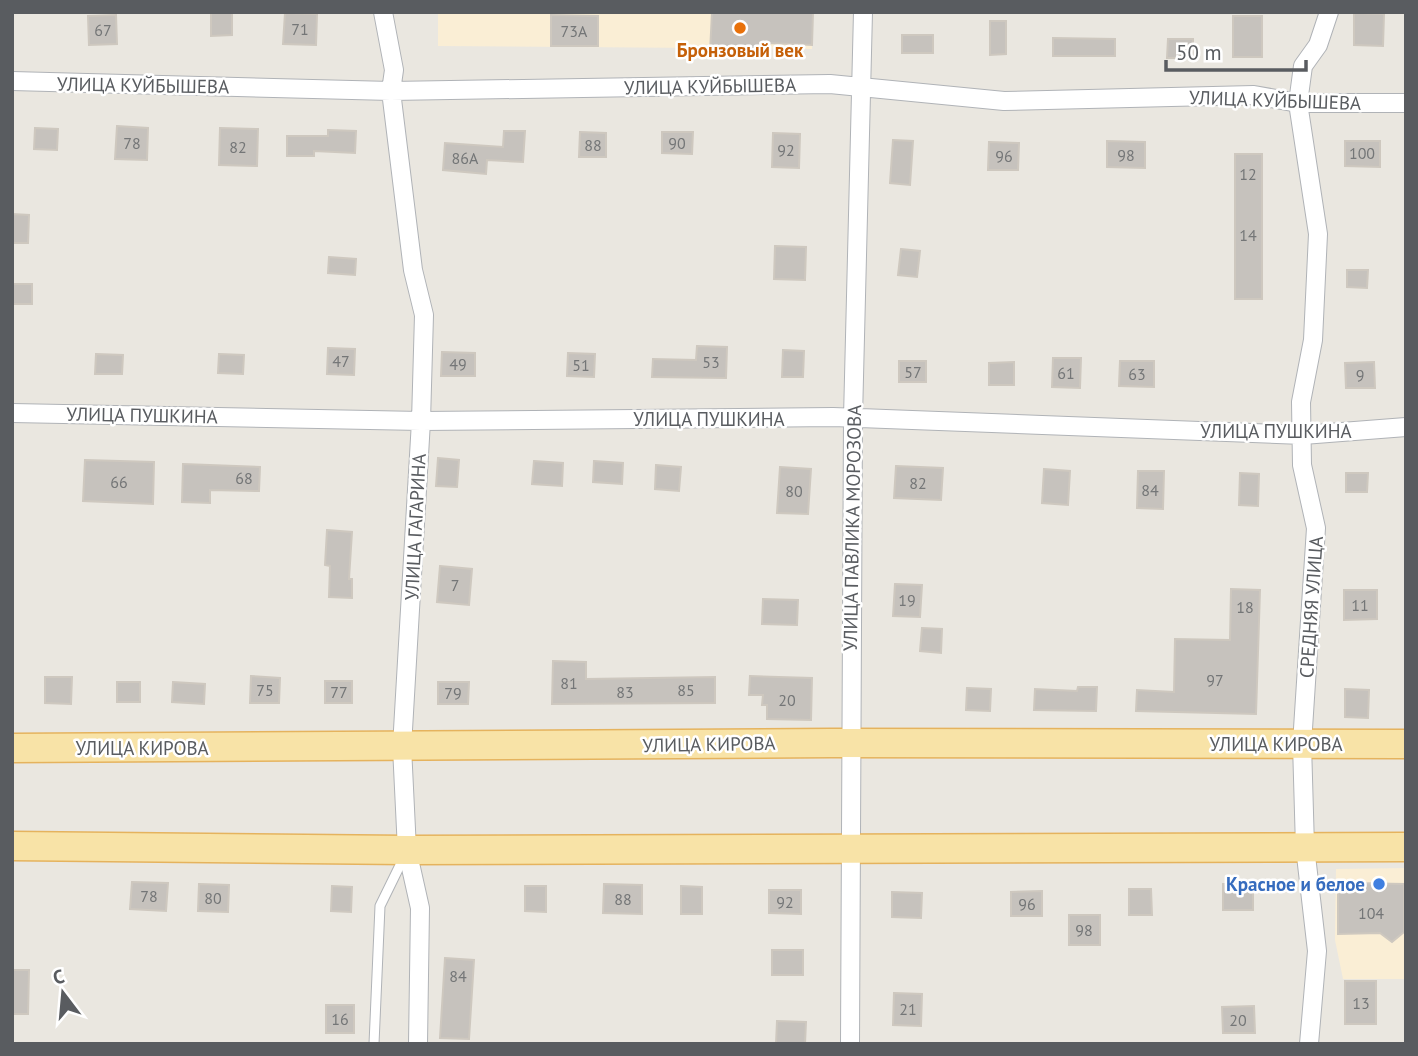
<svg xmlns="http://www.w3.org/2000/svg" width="1418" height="1056" font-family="'PT Sans',sans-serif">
<rect width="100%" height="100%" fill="#eae7e0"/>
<path fill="#faeed5" d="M438,12H812V49L438,46Z
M1406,868V979H1343L1335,940L1336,869Z"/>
<path fill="#c6c2bd" stroke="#cec8bf" stroke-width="2" d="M211,12H232V35L211,36Z
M712,12H813L812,45L769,43V55L710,53Z
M285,13L317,14L316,45L283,44Z
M1354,13L1384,14L1383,46L1354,45Z
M116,15L117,44L89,45L88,16Z
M551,15L598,16V46H551Z
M1233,16H1262V57H1233Z
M990,21H1006V54L990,55Z
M902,35H933V53H902Z
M1053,38L1115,39V56H1053Z
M1168,39H1193V58H1167Z
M117,126L148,128L147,160L115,159Z
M35,128L58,129L57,150L34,149Z
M220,128L258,129L257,166L219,165Z
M328,130L356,131L355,153L314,151V156H287V136H328Z
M504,131H525L523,162L487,160L486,174L443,170L445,143L503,147Z
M580,132L606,133V157H579Z
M662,132H693L692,154L662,153Z
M773,133L800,134L799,168L772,167Z
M893,140L913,141L910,185L890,183Z
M1107,141L1145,142V168L1107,167Z
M1345,141H1380V167L1345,166Z
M989,142L1019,143L1018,170H988Z
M1235,154H1262V299H1235Z
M12,214L29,215L28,243H12Z
M775,246L806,247L805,280L774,279Z
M901,249L920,251L917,277L898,275Z
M329,257L356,259L355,275L328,273Z
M1347,270H1368L1367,288L1347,287Z
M12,284H32V304H12Z
M697,346L727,347L726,378L652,377L653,359L696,360Z
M328,348L355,349L354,375L327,374Z
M783,350L804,351L803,377H782Z
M442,352L475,353V376H441Z
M568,353L595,354L594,377L567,376Z
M96,354L123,355L122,374H95Z
M219,354L244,355L243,374L218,373Z
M1053,358H1081L1080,388L1052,387Z
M899,361H926V382H899Z
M1120,361H1154V387L1119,386Z
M1014,362V385H989V363Z
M1374,362L1375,388H1346L1345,363Z
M438,458L459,460L457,487L436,486Z
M85,460L154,462L153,504L83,501Z
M534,461L563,463L562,486L532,484Z
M594,461L623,463L622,484L593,482Z
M183,464L260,467L259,491L210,490V503L182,502Z
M656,465L681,467L679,491L655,489Z
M896,466L943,468L941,500L894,498Z
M780,467L811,469L808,514L777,513Z
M1044,469L1070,471L1068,505L1042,503Z
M1138,471H1164L1163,509L1137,508Z
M1240,473L1259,474L1258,506L1239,505Z
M1346,473H1368L1367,492H1346Z
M327,530L352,532L349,579H352V598L329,597L330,566L325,565Z
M440,566L472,569L469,605L437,602Z
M895,584L922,585L920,617L893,616Z
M1231,589L1260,590L1256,714L1136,711L1137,690L1174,692L1175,639L1230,640Z
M1344,590H1377V619L1344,620Z
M763,599L798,600L797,625L762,624Z
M922,628L942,629L941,653L920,651Z
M553,661L586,662V679L715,677V703L552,704Z
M251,676L280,678L279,703H250Z
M750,676L812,678L811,720L767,719V705H762L763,695H749Z
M45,677H72L71,704L45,703Z
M325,681H352V703H325Z
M117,682H140V702H117Z
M173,682L205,684L204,704L172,702Z
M438,682H469L468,704H438Z
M1078,687H1097L1096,711L1034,710L1035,689L1077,691Z
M967,688L991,689L990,711L966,710Z
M1345,689L1369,690L1368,718L1345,717Z
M132,882L168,883L166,911L130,909Z
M1350,883L1404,884V932L1392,942L1380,933L1338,934V894Z
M199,884L229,885L228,912L198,911Z
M604,884L642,885V914L603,913Z
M1223,884H1253V910H1223Z
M332,886L352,887L351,912L331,911Z
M525,886H546V912L525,911Z
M681,886L702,887V914H681Z
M1129,889H1151L1152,915H1129Z
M769,890H801V914L769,913Z
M1042,891V916H1011V892Z
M892,892L922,893L921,918L892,917Z
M1069,915H1100V945H1069Z
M772,950H803V975H772Z
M445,958L474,960L469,1039L440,1038Z
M12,970H29L28,1014H12Z
M1345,981H1376V1024H1345Z
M894,993L922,994L921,1026L893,1025Z
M326,1005H354V1033H326Z
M1254,1006L1255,1033H1223L1222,1007Z
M777,1021L806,1022L805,1044H776Z"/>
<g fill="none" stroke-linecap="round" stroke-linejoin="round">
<defs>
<path id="service" d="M374,1044L380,906L405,855"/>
<path id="minor" d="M383,12L394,70L391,91L413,270L424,315L421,421L402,747L407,850L420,908L418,1044
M12,81L391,91L830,84L1004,101L1254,95L1298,103H1406
M12,413L421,421L833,417L1303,435L1406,427
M850,1044L853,418L863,12
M1309,1044L1317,951L1305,847L1302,744L1316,528L1302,465L1301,402L1313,340L1318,234L1298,103L1303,66L1318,45L1329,12"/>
<path id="primary" d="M12,748L831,743L1406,744
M12,846L407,850L1406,847"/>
</defs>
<use href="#service" stroke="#b0b3b7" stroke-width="11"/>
<use href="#minor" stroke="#b0b3b7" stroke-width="20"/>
<use href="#primary" stroke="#e5b35e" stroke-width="31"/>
<use href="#service" stroke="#fff" stroke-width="9"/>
<use href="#minor" stroke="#fff" stroke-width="18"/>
<use href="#primary" stroke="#f8e3a7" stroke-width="28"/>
</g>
<circle fill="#e8710a" stroke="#fff" stroke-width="2.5" cx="740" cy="28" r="7"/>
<circle fill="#3f7fe0" stroke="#fff" stroke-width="2.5" cx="1379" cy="884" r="7"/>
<g text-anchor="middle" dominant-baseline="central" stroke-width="5" stroke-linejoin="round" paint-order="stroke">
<g font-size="16" fill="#747677">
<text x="300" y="29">71</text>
<text x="103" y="30">67</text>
<text x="574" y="31">73А</text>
<text x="132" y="143">78</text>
<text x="677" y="143">90</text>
<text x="593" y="145">88</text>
<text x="238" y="147">82</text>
<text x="786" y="150">92</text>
<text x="1362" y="153">100</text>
<text x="1126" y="155">98</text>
<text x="1004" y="156">96</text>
<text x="465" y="158">86А</text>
<text x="1248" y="174">12</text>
<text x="1248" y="235">14</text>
<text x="341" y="361">47</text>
<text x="711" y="362">53</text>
<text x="458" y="364">49</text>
<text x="581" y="365">51</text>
<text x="913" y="372">57</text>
<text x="1066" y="373">61</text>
<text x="1137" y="374">63</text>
<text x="1360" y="375">9</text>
<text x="244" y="478">68</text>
<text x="119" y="482">66</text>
<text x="918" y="483">82</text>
<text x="1150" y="490">84</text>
<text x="794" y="491">80</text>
<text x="455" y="585">7</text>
<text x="907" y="600">19</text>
<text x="1360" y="605">11</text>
<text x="1245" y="607">18</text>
<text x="1215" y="680">97</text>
<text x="569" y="683">81</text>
<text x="265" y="690">75</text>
<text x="686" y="690">85</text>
<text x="339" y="692">77</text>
<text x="625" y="692">83</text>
<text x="453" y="693">79</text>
<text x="787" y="700">20</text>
<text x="149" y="896">78</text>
<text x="213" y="898">80</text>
<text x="623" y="899">88</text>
<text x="785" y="902">92</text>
<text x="1027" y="904">96</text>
<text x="1371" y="913">104</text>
<text x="1084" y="930">98</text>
<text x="458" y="976">84</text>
<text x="1361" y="1003">13</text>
<text x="908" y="1009">21</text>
<text x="340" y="1019">16</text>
<text x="1238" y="1020">20</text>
</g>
<g font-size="19" font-weight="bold" fill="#c56008" stroke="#fff">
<text x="740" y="50">Бронзовый век</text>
</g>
<g font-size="19" fill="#595c60" stroke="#fff">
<text transform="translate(143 85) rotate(1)">УЛИЦА КУЙБЫШЕВА</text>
<text transform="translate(710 86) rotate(-1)">УЛИЦА КУЙБЫШЕВА</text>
<text transform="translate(1275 100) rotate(2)">УЛИЦА КУЙБЫШЕВА</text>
<text transform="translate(142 415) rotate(1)">УЛИЦА ПУШКИНА</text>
<text x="709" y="419">УЛИЦА ПУШКИНА</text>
<text x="1276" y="431">УЛИЦА ПУШКИНА</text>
<text transform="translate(415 527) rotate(-87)">УЛИЦА ГАГАРИНА</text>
<text transform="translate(852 528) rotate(-89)">УЛИЦА ПАВЛИКА МОРОЗОВА</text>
<text transform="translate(1311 607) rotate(-86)">СРЕДНЯЯ УЛИЦА</text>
<text transform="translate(709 744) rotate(-1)">УЛИЦА КИРОВА</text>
<text x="1276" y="744">УЛИЦА КИРОВА</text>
<text x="142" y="748">УЛИЦА КИРОВА</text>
</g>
<g font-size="19" font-weight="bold" fill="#366cbe" stroke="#fff" text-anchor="end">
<text x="1365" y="884">Красное и белое</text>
</g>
</g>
<rect width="1418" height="1056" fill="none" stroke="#595c60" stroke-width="28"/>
<g transform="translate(63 993) rotate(344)" stroke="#ffffff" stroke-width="5" paint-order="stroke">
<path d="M0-5L12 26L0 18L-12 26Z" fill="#595c60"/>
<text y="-10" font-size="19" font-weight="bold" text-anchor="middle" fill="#595c60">С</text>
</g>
<path d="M1166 60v10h140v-10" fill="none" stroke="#595c60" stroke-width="3.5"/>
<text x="1176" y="60" font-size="21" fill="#595c60" stroke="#ffffff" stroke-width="5" paint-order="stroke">50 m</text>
</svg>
